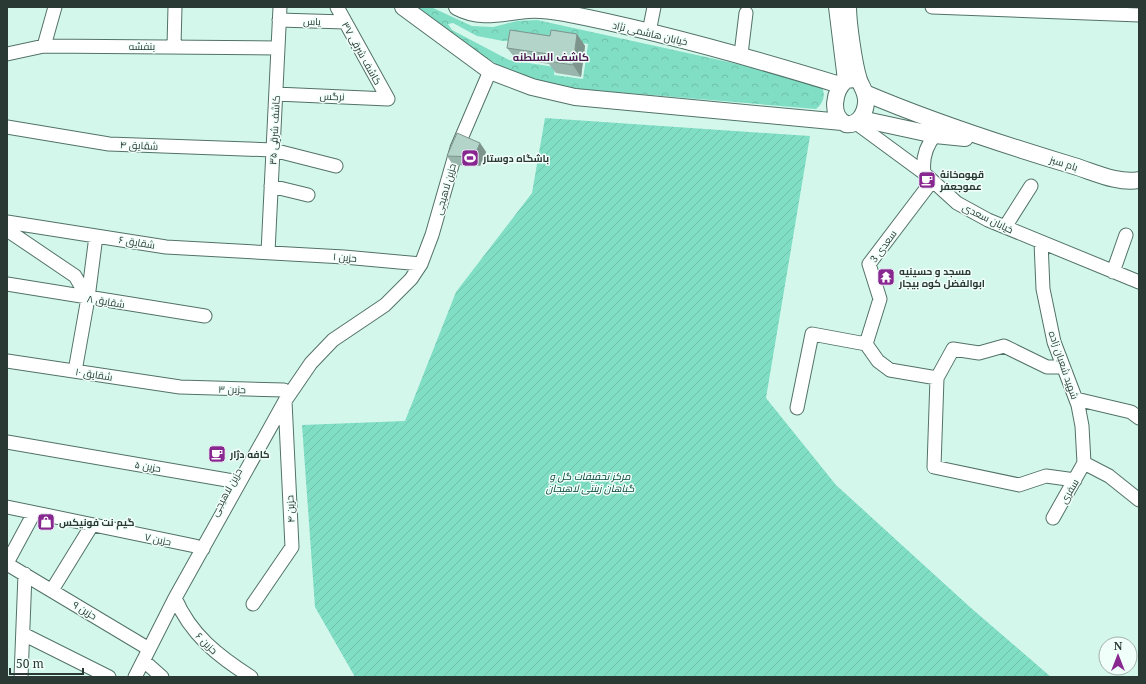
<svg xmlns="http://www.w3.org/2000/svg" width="1146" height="684" font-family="'Noto Serif',Cairo,serif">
<defs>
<pattern id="park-crowns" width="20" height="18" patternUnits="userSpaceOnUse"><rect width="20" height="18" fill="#80dec4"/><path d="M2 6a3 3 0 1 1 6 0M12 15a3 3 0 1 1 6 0" fill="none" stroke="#6fbfa9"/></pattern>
<pattern id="garden-furrows" width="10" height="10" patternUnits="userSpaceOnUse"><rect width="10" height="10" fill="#80dec4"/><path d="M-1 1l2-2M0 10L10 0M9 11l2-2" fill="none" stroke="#6fbfa9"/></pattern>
</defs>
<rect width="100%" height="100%" fill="#d4f7ec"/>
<path fill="url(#park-crowns)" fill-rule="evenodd" d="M416,7H431L472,26L493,27L517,21L537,20L815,81C827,88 826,101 816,109L567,88C558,87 547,86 537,83C492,67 454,35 416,7ZM453,23L477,36L503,41L558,40L588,44L583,79L554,75L555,67L509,60L452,30L448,24Z"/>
<path fill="url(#garden-furrows)" d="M545,118L810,136L766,398L836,485L971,608L1051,677H355L315,607L302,425L405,421L456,292L532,193Z"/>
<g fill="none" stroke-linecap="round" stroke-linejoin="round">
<defs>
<path id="minor" d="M337,7L388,99
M932,7L1139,15
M279,20L345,22
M649,32L654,7
M44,46L55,7
M174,46L175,7
M7,54L44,46L278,48
M741,54L746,13
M276,94L388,99
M856,123L924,173L957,203L988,220L1139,282
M7,127L109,144L273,150L336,166
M924,173C922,158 926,146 935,135
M271,186L308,195
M7,222L166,247L344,257L421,264
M1005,227L1031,186
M7,230L75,276L88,298
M1041,242L1043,289L1054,342L1078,405L1082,426L1084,463
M268,252L280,7
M1113,272L1126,235
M7,284L205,316
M866,344L880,299L869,264L932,181
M7,361L180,387L284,390
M1063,367H1047L1004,346L979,353L953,349L937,378L934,467L1019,485L1046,476L1075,480
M75,371L88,298L96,236
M1076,399L1131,412L1139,418
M797,408L812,334L866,344L878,361L890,370L937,378
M7,442L233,481
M1084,463L1109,476L1139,500
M7,507L195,546L203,549
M1053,518L1084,463
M7,563L34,513
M7,564L144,646
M52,590L92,525
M175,598C191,635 218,656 251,677
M253,604L292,547L285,401
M23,634L109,677
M144,661L162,677
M21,677L25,574
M135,677L175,598L285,401L311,363L333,340L385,305L411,279L421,264L432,235L457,148L490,71"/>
<path id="major" d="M403,7L490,71L532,87L575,97L842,122
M457,7C481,20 503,12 528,10C539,9 553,11 564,13C658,31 749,57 840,85
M837,7L846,80
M848,7C848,22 854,65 859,80C862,88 867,93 866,103C865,114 858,126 846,124C829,116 834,90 846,80L853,79L859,81
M865,93C933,122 1004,145 1074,166C1094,172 1118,184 1139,180
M861,119L935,135L965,138"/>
</defs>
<use href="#minor" stroke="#527268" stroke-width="15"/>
<use href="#major" stroke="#527268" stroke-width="18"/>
<use href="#minor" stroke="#fff" stroke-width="13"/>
<use href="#major" stroke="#fff" stroke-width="16"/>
</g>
<path fill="#99b6ad" d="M577,34L585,46L581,77L556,73L549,64L516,59L507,48L550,36Z
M480,143L486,152L480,166L453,165L447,156Z"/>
<path fill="#7d948d" d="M577,34L585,46L581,77L573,65Z
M480,143L486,152L480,166L474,157Z"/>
<path fill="#b2d4c9" stroke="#7d948d" d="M510,30L550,36L551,30L577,34L573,65L547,61L548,54L507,48Z
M457,133L480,143L474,157L447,156Z"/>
<defs>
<symbol id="stadium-square" viewBox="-11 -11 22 22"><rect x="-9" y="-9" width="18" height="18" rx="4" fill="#882790" stroke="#f1fffa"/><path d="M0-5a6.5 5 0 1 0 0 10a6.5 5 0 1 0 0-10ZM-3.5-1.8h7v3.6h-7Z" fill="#fff"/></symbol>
<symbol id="cafe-square" viewBox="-11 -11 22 22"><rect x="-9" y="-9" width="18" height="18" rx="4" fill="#882790" stroke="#f1fffa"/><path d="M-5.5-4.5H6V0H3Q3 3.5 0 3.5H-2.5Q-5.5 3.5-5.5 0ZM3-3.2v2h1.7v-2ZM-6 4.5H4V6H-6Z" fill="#fff"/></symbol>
<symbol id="temple-square" viewBox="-11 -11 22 22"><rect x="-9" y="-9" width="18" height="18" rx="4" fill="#882790" stroke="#f1fffa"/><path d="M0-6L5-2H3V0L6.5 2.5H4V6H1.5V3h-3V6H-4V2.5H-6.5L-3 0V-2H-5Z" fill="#fff"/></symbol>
<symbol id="shop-square" viewBox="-11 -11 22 22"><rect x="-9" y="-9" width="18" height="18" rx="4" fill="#882790" stroke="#f1fffa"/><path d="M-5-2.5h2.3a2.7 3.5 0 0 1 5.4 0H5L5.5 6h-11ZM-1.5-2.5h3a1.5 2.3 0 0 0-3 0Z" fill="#fff"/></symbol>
</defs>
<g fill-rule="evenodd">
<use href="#stadium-square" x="460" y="148" width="20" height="20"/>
<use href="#cafe-square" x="917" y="170" width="20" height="20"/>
<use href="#temple-square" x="876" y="267" width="20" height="20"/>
<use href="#cafe-square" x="207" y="444" width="20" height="20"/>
<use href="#shop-square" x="36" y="512" width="20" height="20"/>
</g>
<g text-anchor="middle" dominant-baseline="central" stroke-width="3" stroke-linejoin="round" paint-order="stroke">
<g font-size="10" fill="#2b3935" stroke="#f1fffa">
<text transform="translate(312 21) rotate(2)">یاس</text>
<text transform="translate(650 33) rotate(13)">خیابان هاشمی نژاد</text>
<text x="142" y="46">بنفشه</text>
<text transform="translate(362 53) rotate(61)">کاشف شرقی ۳۷</text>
<text transform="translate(332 96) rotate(2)">نرگس</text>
<text transform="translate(274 130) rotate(-87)">کاشف شرقی ۳۵</text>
<text transform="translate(139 145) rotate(2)">شقایق ۴</text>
<text transform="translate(1064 163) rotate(17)">بام سبز</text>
<text transform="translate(445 189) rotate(-74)">حزین لاهیجی</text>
<text transform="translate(988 218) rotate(26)">خیابان سعدی</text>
<text transform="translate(137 242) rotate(9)">شقایق ۶</text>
<text transform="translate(883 246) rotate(-54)">سعدی 3</text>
<text transform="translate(345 257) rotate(5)">حزین ۱</text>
<text transform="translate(106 301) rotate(9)">شقایق ۸</text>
<text transform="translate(1064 365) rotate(71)">شهید شعبان زاده</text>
<text transform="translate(94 374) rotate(9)">شقایق ۱۰</text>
<text transform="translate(232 389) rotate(1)">حزین ۳</text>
<text transform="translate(148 466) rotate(10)">حزین ۵</text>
<text transform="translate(1069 491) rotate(-60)">سفری</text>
<text transform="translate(226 492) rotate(-61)">حزین لاهیجی</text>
<text transform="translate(290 509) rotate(-93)">حزین ۴</text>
<text transform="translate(158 539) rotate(12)">حزین ۷</text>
<text transform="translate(85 610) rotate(31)">حزین ۹</text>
<text transform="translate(207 643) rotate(45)">حزین ۶</text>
</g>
<g font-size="10" font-weight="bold" fill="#2b3935" stroke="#f1fffa" text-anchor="start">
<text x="483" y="158">باشگاه دوستار</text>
<text x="940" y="174">قهوه‌خانهٔ<tspan x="940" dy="12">عموجعفر</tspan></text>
<text x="899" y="271">مسجد و حسینیه<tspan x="899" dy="12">ابوالفضل کوه بیجار</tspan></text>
<text x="230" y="454">کافه دژار</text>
<text x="59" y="522">گیم نت فونیکس</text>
</g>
<g font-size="10" font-style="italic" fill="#013f33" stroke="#f1fffa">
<text x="590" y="476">مرکز تحقیقات گل و<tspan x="590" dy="12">گیاهان زینتی لاهیجان</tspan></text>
</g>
<g font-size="11" font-weight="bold" fill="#4b1d4f" stroke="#f1fffa">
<text x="551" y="56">کاشف السلطنه</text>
</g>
</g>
<rect width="1146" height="684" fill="none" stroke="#2b3935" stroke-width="16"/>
<g transform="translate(1118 656)"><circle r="19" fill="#f1fffa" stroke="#a2b0ab"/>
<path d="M0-3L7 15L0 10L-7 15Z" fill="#882790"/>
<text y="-6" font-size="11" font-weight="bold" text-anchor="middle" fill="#2b3935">N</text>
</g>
<path d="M10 668v6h73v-6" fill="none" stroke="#2b3935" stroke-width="2"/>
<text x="16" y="668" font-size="12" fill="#2b3935" stroke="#f1fffa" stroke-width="3" paint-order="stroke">50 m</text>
</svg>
